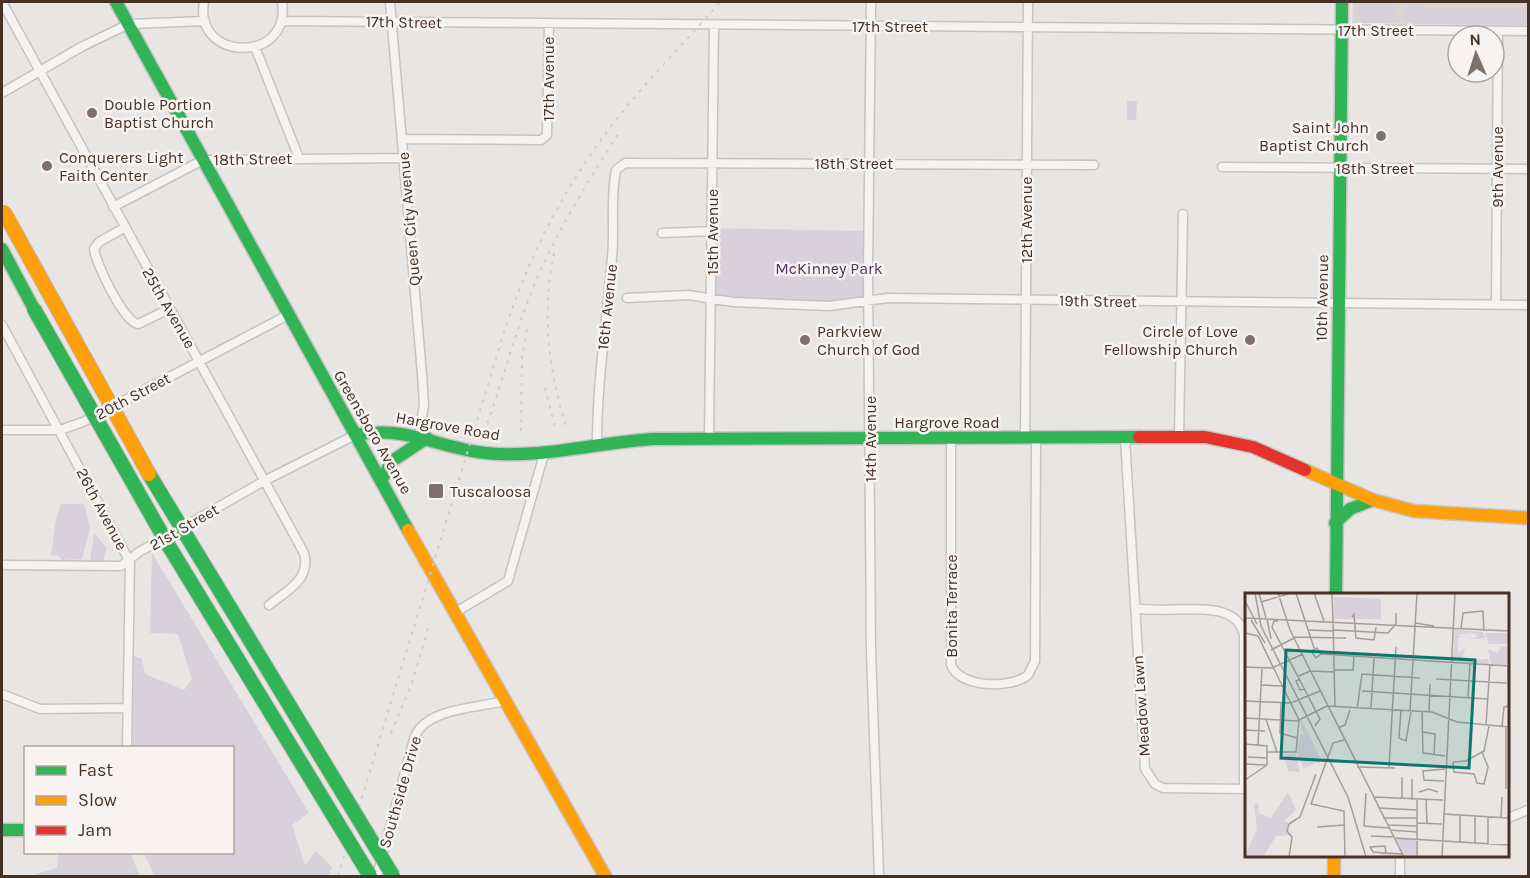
<svg xmlns="http://www.w3.org/2000/svg" width="1530" height="878" font-family="Karla,sans-serif">
<rect width="100%" height="100%" fill="#e8e5e3"/>
<path fill="#dcd4d0" d="M1353,2H1528V25L1352,23Z"/>
<path fill="#d8d1db" d="M1357,2H1397L1393,23H1356Z
M1412,4H1422L1423,9H1528V25L1405,24L1403,19L1407,6Z
M1127,101H1137L1136,120H1127Z
M713,228L869,231V303L854,305L711,300Z
M61,504H84L90,528L82,559L62,560L59,556L51,555L56,519Z
M94,533L107,548L103,561H90Z
M152,553L309,813L292,825L305,865L316,851L332,867L328,876H155L144,853L232,852V748L133,747V656L142,659L145,674L184,690L192,679L178,634L150,633Z
M130,853L140,876H29L57,868L58,853Z"/>
<g fill="none" stroke-linecap="round" stroke-linejoin="round">
<defs>
<path id="street" d="M2,2L304,553C311,579 288,590 269,605
M204,2C193,62 292,64 282,2
M390,2L422,374L424,405L419,436
M871,2L868,272L871,651L879,876
M281,21L1528,31
M255,47L299,158
M2,93L83,46L129,24L205,21
M403,139L541,140L547,135L549,23
M1222,167L1528,169
M113,207L203,160L404,158
M124,228L99,242L94,249C96,264 124,322 138,324L169,309
M662,233L713,231
M627,298L688,295L733,302L829,306L888,298L1528,305
M1496,304L1498,31
M2,325L130,562L127,748
M2,430H60L83,422L288,315
M1179,437L1183,214
M951,438V665C960,688 1011,689 1028,675L1035,661L1036,439
M1125,438L1145,769L1155,784L1163,788L1246,789
M709,439L714,25
M1025,439L1028,2
M597,444C597,381 607,319 612,257C615,228 610,198 616,170L625,163L1094,165
M2,565L121,566L139,552L264,481L355,435
M1135,608C1167,616 1236,594 1244,635V789
M456,612L508,581L544,454
M2,694L40,709L127,708
M1508,818L1528,810
M377,876L414,739C424,708 477,708 505,701
M1400,876V856"/>
<path id="fast" d="M116,2L408,530
M2,249L34,309
M355,435C407,425 438,448 486,453C543,459 597,442 655,439L1139,437
M382,479L392,461L427,438
M1335,523L1350,509L1373,500
M1336,594L1342,2
M2,830H26"/>
<path id="slow" d="M1305,470L1373,500L1414,511L1528,518
M408,530L605,876
M1334,856V876"/>
<path id="jam" d="M1139,437H1205L1253,447L1305,470"/>
</defs>
<use href="#street" stroke="#c6c3c1" stroke-width="11"/>
<use href="#fast" stroke="#c6c3c1" stroke-width="15"/>
<use href="#slow" stroke="#c6c3c1" stroke-width="15"/>
<use href="#jam" stroke="#c6c3c1" stroke-width="15"/>
<use href="#street" stroke="#f4f3f2" stroke-width="8"/>
<use href="#fast" stroke="#30b455" stroke-width="12"/>
<use href="#slow" stroke="#ff9f0a" stroke-width="12"/>
<use href="#jam" stroke="#e5322d" stroke-width="12"/>
<path stroke="#d0cdcb" stroke-width="2" stroke-dasharray="3 6" stroke-linecap="butt" d="M554,253C541,314 549,372 567,430
M545,388L556,431
M521,431L522,357L528,324
M481,440C501,389 514,334 535,283C558,229 589,180 620,131
M391,733L412,683L429,625
M338,876L505,329C528,260 560,196 603,137C638,89 681,47 720,2"/>
<defs>
<path id="fast-bridge" d="M34,309L167,543L370,876
M149,474L393,876"/>
<path id="slow-bridge" d="M4,212L149,474"/>
</defs>
<use href="#fast-bridge" stroke="#bdb8b5" stroke-width="16" stroke-linecap="butt"/>
<use href="#slow-bridge" stroke="#bdb8b5" stroke-width="16" stroke-linecap="butt"/>
<use href="#fast-bridge" stroke="#30b455" stroke-width="14"/>
<use href="#slow-bridge" stroke="#ff9f0a" stroke-width="14"/>
</g>
<g fill="#7d7169" stroke="#f8f3f0" stroke-width="2">
<circle cx="92" cy="113" r="6"/>
<circle cx="1381" cy="136" r="6"/>
<circle cx="47" cy="166" r="6"/>
<circle cx="805" cy="340" r="6"/>
<circle cx="1250" cy="340" r="6"/>
<rect x="428" y="483" width="16" height="16" rx="3"/>
</g>
<g text-anchor="middle" dominant-baseline="central" stroke-width="5" stroke-linejoin="round" paint-order="stroke">
<g font-size="16" fill="#443227" stroke="#f8f3f0">
<text transform="translate(404 22) rotate(1)">17th Street</text>
<text x="890" y="26">17th Street</text>
<text x="1376" y="30">17th Street</text>
<text transform="translate(548 79) rotate(-90)">17th Avenue</text>
<text transform="translate(253 159) rotate(-1)">18th Street</text>
<text x="854" y="163">18th Street</text>
<text transform="translate(1497 167) rotate(-90)">9th Avenue</text>
<text x="1375" y="168">18th Street</text>
<text transform="translate(409 219) rotate(-95)">Queen City Avenue</text>
<text transform="translate(1026 220) rotate(-90)">12th Avenue</text>
<text transform="translate(712 232) rotate(-90)">15th Avenue</text>
<text transform="translate(1322 298) rotate(-89)">10th Avenue</text>
<text transform="translate(1098 301) rotate(1)">19th Street</text>
<text transform="translate(607 307) rotate(-84)">16th Avenue</text>
<text transform="translate(169 308) rotate(60)">25th Avenue</text>
<text transform="translate(133 396) rotate(-28)">20th Street</text>
<text x="947" y="422">Hargrove Road</text>
<text transform="translate(448 426) rotate(10)">Hargrove Road</text>
<text transform="translate(373 432) rotate(60)">Greensboro Avenue</text>
<text transform="translate(870 439) rotate(-90)">14th Avenue</text>
<text transform="translate(102 509) rotate(62)">26th Avenue</text>
<text transform="translate(184 527) rotate(-30)">21st Street</text>
<text transform="translate(951 606) rotate(-90)">Bonita Terrace</text>
<text transform="translate(1141 706) rotate(-94)">Meadow Lawn</text>
<text transform="translate(400 792) rotate(-74)">Southside Drive</text>
</g>
<g font-size="16" fill="#443227" stroke="#f8f3f0" text-anchor="start">
<text x="104" y="104">Double Portion<tspan x="104" dy="18">Baptist Church</tspan></text>
<text x="1369" y="127" text-anchor="end">Saint John<tspan x="1369" dy="18">Baptist Church</tspan></text>
<text x="59" y="157">Conquerers Light<tspan x="59" dy="18">Faith Center</tspan></text>
<text x="817" y="331">Parkview<tspan x="817" dy="18">Church of God</tspan></text>
<text x="1238" y="331" text-anchor="end">Circle of Love<tspan x="1238" dy="18">Fellowship Church</tspan></text>
<text x="450" y="491">Tuscaloosa</text>
</g>
<g font-size="16" fill="#4e3261" stroke="#f8f3f0">
<text x="829" y="268">McKinney Park</text>
</g>
</g>
<g transform="translate(1245 593)">
<rect width="264" height="264" fill="#e8e5e3"/>
<path d="M89,4L136,6V26H89ZM210,37L238,39L240,45H233L240,46L241,47L225,45L233,44L229,40L212,42L220,44H213V60L220,55L217,67L243,66L244,71L214,68V65L208,69ZM240,40H264V51H244ZM264,53V72L246,71L243,56L253,60L256,54ZM56,126L76,166L74,172L72,169L59,176L52,160L55,141L60,142L56,136ZM43,161H51L55,179L43,178L39,165ZM43,199L51,217L39,228L44,230L42,237L46,242L31,243L18,264H0L12,235L9,212L13,210L14,220L26,225ZM149,245L172,246V263L136,264L135,259L157,261Z" fill="#d8d1db"/>
<path fill="none" stroke="#a69d98" stroke-width="1.5" d="M10,0L16,33L103,204L121,264M14,0L21,25M33,0L45,37L159,264M51,0L69,55M69,0L79,28M87,0L88,29M0,8L12,31M16,9L46,0M107,24L109,21L111,45L129,47L131,34M0,25L264,38M22,26L26,46M6,27L20,50M33,28H29L27,34L75,126L70,133M88,29L90,114M170,30L189,33M216,35L218,20L238,18L239,38M63,37L89,38M89,37L143,40L151,31V20M0,40L13,43L54,127L51,159H23M48,44L101,45M26,57L49,45M76,61L72,55L66,58L71,65L76,61L264,73M263,73L264,101M0,74L27,75L58,61M90,77H108L109,64M54,83L65,78L90,79M55,86L51,88L55,97L60,96M191,86L262,90M16,92L37,93M117,98L243,106M223,104L225,71M0,108L46,110L75,98M36,110L35,140L52,145M82,113L187,119L212,129L264,134M112,116L117,81L175,85M126,116L129,65M156,117L154,145L161,148L166,118M165,118L172,0M177,118L178,160L200,163M184,119L185,91M0,125L52,128L82,113M21,126L32,159M241,132L245,72M257,134L259,114L264,113M93,135L100,132L105,117M0,137L20,138M177,139L190,141L189,162M99,147L88,150L66,211L99,218L100,264M0,151L22,153V172M13,152L17,75M3,164L22,165M208,169L209,179L229,181L232,190L239,191L243,174L237,159M208,169L221,168L239,158L244,133M0,171L22,172M112,174L150,175M144,175L151,54M167,186V207M0,187L22,172M199,188L179,187L178,178L200,176M261,196V134M174,199L184,196L193,199M121,200L119,233L144,235M129,204L198,207M157,206V184M181,207L182,230M133,215L172,217M198,221L264,225M243,223V251M256,224L257,204M138,225H172M172,230L197,231M44,231L55,224L71,181M142,232L172,233M72,234L99,232M145,237L172,239M126,243L148,244M149,245L264,252M215,249V222M230,250V223M141,260L140,253L125,254L128,259L141,260L157,261M44,264L47,244L42,238L44,231M172,264V207M197,264L210,0"/>
<path fill="#0f766e" fill-opacity="0.15" stroke="#0f766e" stroke-width="3" d="M41,57L230,67L224,175L36,165Z"/>
<rect width="264" height="264" fill="none" stroke="#443227" stroke-width="3"/>
</g>
<rect width="1530" height="878" fill="none" stroke="#443227" stroke-width="6"/>
<rect x="24" y="746" width="210" height="108" fill="#f8f3f0" stroke="#b0a6a0" stroke-width="1.5"/>
<rect x="36" y="766" width="30" height="9" fill="#30b455" stroke="#b0a6a0" stroke-width="1.5"/>
<text x="78" y="776" font-size="18" fill="#443227">Fast</text>
<rect x="36" y="796" width="30" height="9" fill="#ff9f0a" stroke="#b0a6a0" stroke-width="1.5"/>
<text x="78" y="806" font-size="18" fill="#443227">Slow</text>
<rect x="36" y="826" width="30" height="9" fill="#e5322d" stroke="#b0a6a0" stroke-width="1.5"/>
<text x="78" y="836" font-size="18" fill="#443227">Jam</text>
<g transform="translate(1476 54) rotate(357)"><circle r="28" fill="#f8f3f0" stroke="#b0a6a0" stroke-width="1.5"/>
<path d="M0-4.5L10 22L0 15L-10 22Z" fill="#7d7169"/>
<text y="-9" font-size="16" font-weight="bold" text-anchor="middle" fill="#443227">N</text>
</g>
</svg>
